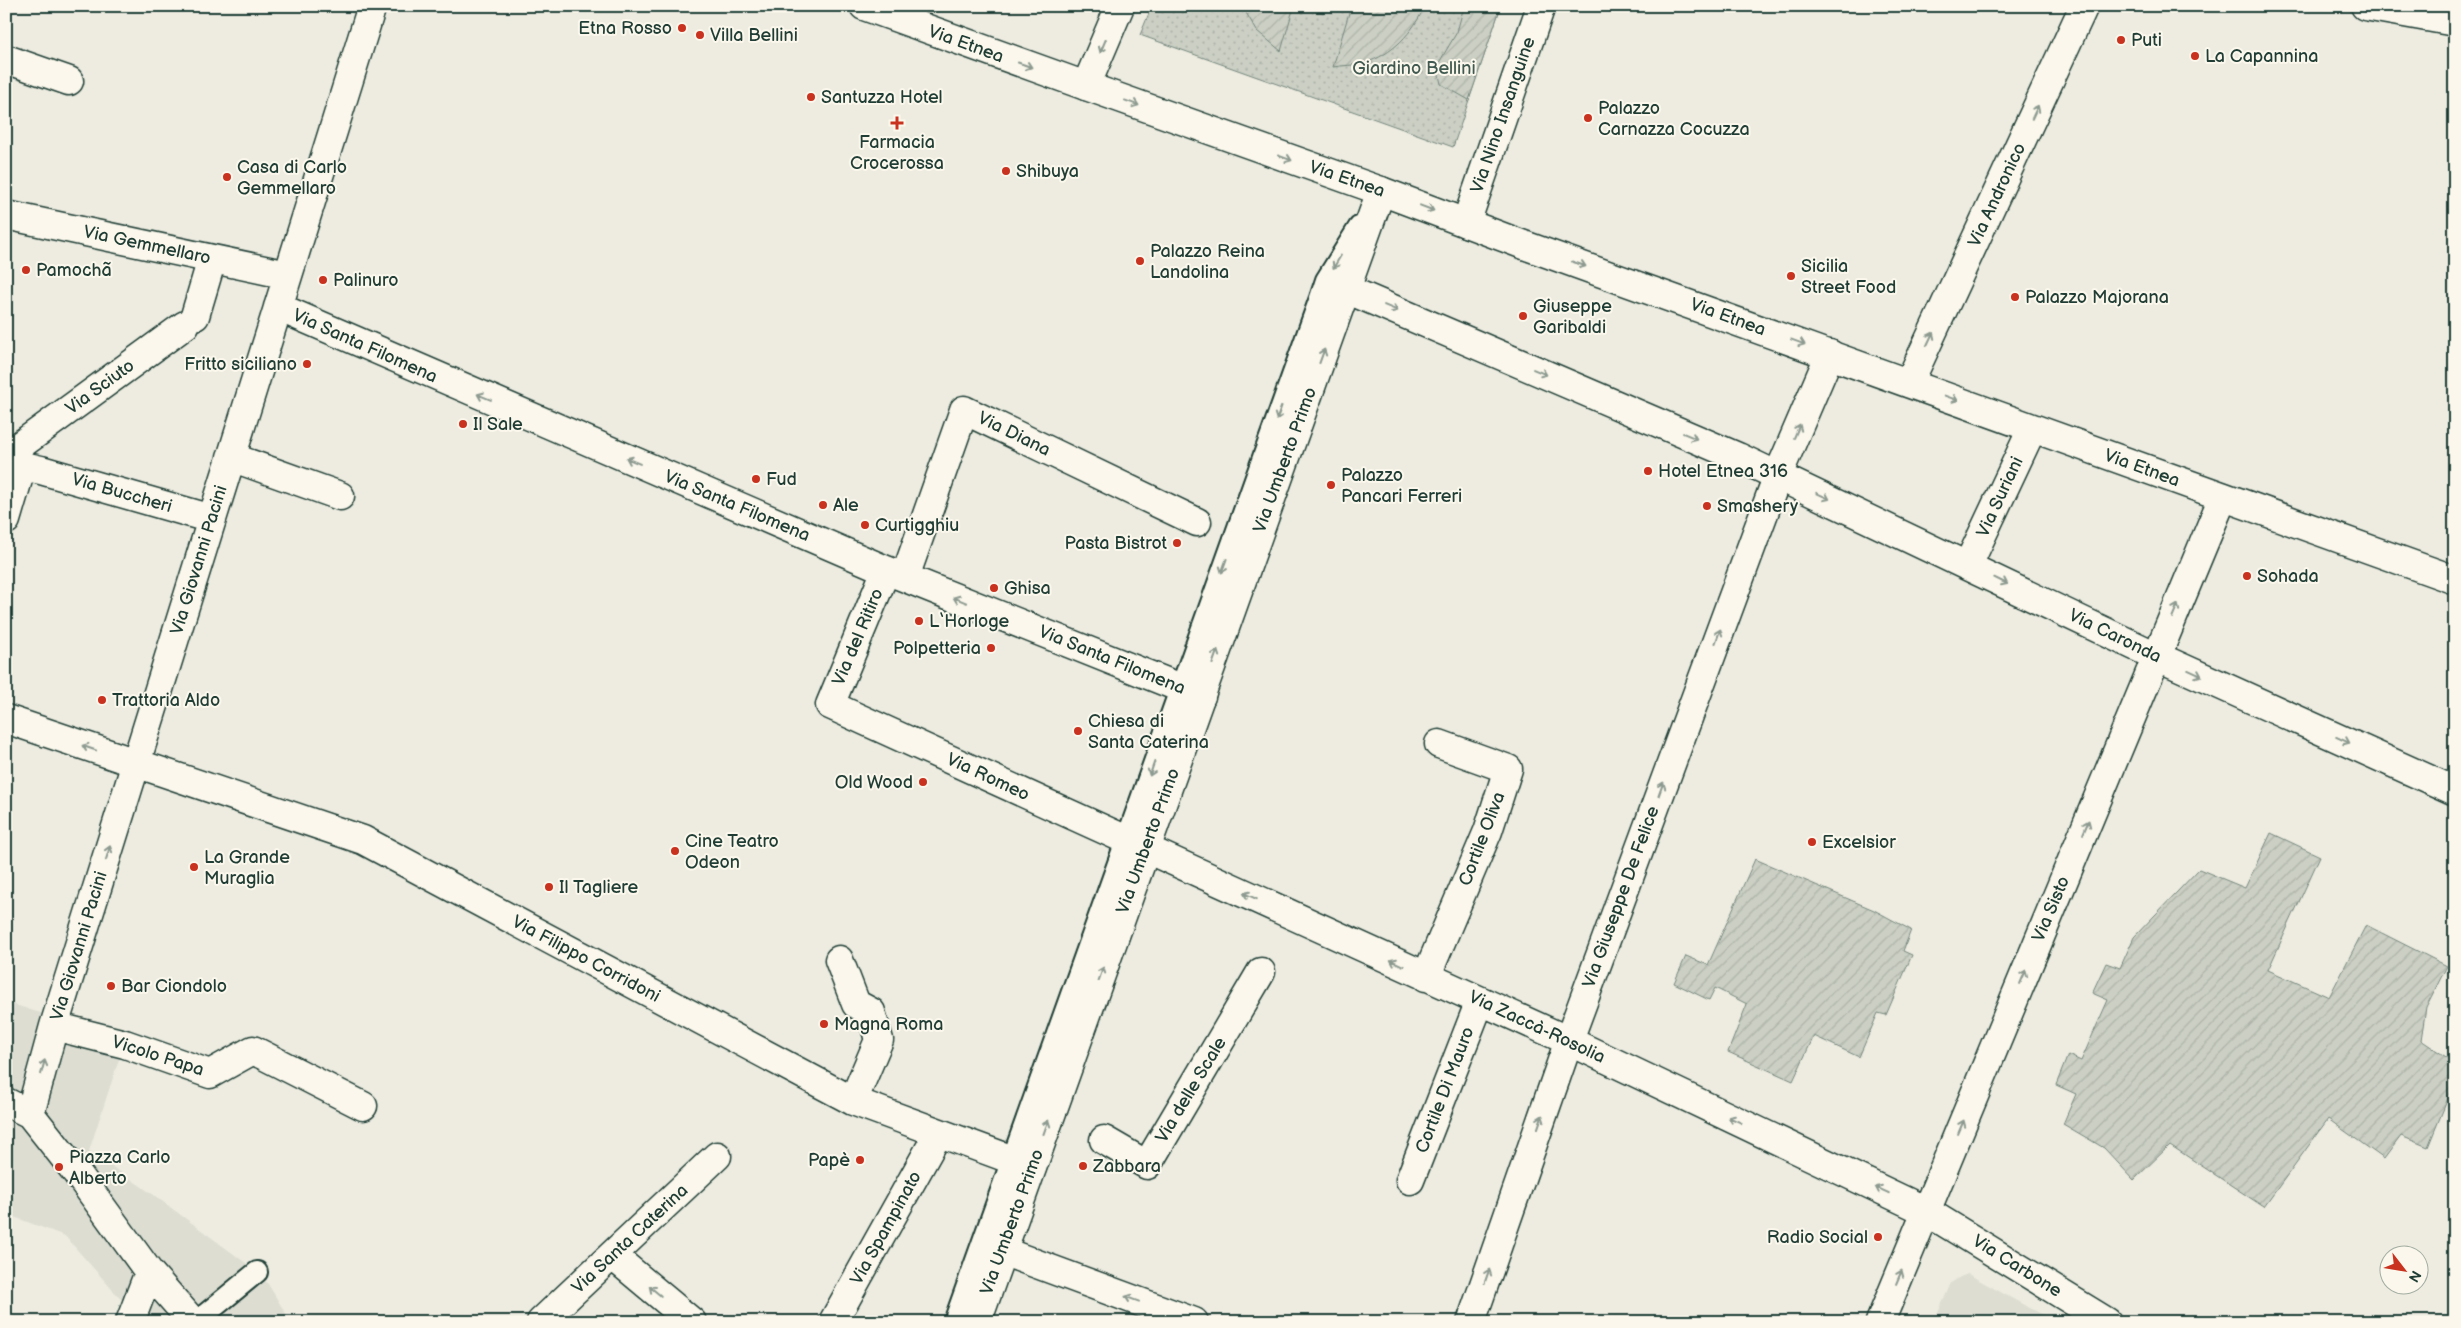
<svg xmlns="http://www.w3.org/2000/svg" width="2461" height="1328" font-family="'Balsamiq Sans',sans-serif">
<defs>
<pattern id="park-dots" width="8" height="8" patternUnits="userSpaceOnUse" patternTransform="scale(1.25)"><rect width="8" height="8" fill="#cbcfc4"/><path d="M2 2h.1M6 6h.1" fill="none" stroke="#aeb3a9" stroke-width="1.8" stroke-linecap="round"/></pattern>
<pattern id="garden-furrows" width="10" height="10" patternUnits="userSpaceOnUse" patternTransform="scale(1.25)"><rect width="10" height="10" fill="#cbcfc4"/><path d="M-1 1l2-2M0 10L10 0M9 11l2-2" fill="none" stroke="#aeb3a9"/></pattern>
</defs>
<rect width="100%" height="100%" fill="#eeece1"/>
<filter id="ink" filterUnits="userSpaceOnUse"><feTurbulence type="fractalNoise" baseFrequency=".02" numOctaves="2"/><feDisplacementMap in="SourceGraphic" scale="10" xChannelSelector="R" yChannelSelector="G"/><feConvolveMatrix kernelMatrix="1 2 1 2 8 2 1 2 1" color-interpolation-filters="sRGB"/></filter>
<g filter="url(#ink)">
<path fill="#ddddd2" d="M6,1002L37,1012L79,1022L121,1053L89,1151L151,1193L254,1269L268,1284L291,1322H141L65,1236L6,1214Z
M1968,1274L2022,1304L2057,1322H1934L1951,1283L1960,1277Z"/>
<path fill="url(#park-dots)" stroke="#75867c" d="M1152,6H1501L1453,147L1140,35Z"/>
<path fill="url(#garden-furrows)" stroke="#75867c" d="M1242,6H1294L1281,51L1257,31Z
M1351,6H1425C1413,32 1393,55 1364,63C1354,66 1343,65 1333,67Z
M1464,6H1501L1469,100L1441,84L1437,66L1457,32Z
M2271,833L2320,856L2268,970L2329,997L2366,925L2447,966L2426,1007L2421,1040L2455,1063V1081L2428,1147L2401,1136L2384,1159L2328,1119L2264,1207L2170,1145L2134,1180L2104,1148L2063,1124L2076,1094L2056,1085L2068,1055L2081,1061L2108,1000L2092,993L2106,963L2120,968L2134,937L2199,869L2245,888Z
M1755,859L1874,910L1911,930L1903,951L1912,955L1886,1015L1878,1013L1859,1057L1814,1036L1793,1081L1728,1052L1747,1004L1715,988L1709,1000L1674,983L1686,956L1708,965Z"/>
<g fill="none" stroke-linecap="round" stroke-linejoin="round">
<defs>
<path id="lane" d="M196,1322L257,1272
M954,1322L1320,298L1326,280L1359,227"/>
<path id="street" d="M864,6L1086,86
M6,59L69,81
M6,215L288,275
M278,307L886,570L1201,696
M195,316L212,259
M1909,383L2084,6
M231,457L340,496
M6,459L15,449L185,325
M6,462L41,470L212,519
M6,520L22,466
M1968,565L2032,429
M886,570L830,705L1569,1041L1926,1211L2107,1322
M905,577L964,410L1197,522
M6,719L363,840L853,1101L1032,1167
M839,960L856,1004L871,1012L879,1040L853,1101
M1426,977L1488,831L1508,769L1439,744
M54,1026L125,1044L210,1074L253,1050L363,1106
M6,1102L30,1114L80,1177L149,1272L193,1322
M30,1114L54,1026L372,6
M1104,1140L1147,1165L1261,972
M1410,1180L1480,1001
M1002,1251L1194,1322
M613,1256L692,1322
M130,1322L149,1272
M541,1322L717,1156
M833,1322L938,1134
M1471,1322L1573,1029L1778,475
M1880,1322L2223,497"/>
<path id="secondary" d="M1120,6L1086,86L1381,191
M1466,223L1541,6
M1346,289L1738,457L2156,656L2455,791
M1778,475L1830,354"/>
<path id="primary" d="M2365,6L2455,22
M977,1322L1381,191L1524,245L2455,580"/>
</defs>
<use href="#lane" stroke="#1f3d34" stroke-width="24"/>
<use href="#street" stroke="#1f3d34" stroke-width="31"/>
<use href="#secondary" stroke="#1f3d34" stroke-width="31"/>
<use href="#primary" stroke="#1f3d34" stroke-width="31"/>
<use href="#lane" stroke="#fbf7ec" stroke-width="20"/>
<use href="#street" stroke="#fbf7ec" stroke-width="28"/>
<use href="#secondary" stroke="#fbf7ec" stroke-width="28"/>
<use href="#primary" stroke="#fbf7ec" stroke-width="28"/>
</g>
<defs><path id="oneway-shaft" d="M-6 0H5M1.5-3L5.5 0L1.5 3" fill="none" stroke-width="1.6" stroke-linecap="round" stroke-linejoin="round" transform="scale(1.25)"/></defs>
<g stroke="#8d9a90">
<use href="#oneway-shaft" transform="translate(1103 46) rotate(113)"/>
<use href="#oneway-shaft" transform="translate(1025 65) rotate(19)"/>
<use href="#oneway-shaft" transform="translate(1132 103) rotate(20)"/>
<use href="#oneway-shaft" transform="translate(2035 112) rotate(-65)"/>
<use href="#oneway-shaft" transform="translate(1285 158) rotate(20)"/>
<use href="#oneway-shaft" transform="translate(1427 208) rotate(21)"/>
<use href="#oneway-shaft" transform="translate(1337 262) rotate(121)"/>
<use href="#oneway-shaft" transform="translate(1579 264) rotate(19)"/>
<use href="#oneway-shaft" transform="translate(1391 308) rotate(23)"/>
<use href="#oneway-shaft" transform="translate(1930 339) rotate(-65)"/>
<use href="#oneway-shaft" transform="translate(1798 342) rotate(20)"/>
<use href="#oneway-shaft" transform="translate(1322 356) rotate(-70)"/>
<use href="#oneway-shaft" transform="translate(1540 372) rotate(23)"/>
<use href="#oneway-shaft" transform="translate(484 397) rotate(-157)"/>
<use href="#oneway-shaft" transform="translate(1951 398) rotate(20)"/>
<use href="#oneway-shaft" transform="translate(1279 413) rotate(110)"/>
<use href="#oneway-shaft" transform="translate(1797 431) rotate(-67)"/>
<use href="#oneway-shaft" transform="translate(1690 436) rotate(23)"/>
<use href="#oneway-shaft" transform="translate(633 461) rotate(-157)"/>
<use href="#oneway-shaft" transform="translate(1823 496) rotate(25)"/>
<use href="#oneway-shaft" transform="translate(1224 566) rotate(110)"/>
<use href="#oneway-shaft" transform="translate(2001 581) rotate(26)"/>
<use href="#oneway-shaft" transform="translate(960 600) rotate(-158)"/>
<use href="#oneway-shaft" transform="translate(2175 611) rotate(-67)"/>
<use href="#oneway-shaft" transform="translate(1718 636) rotate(-70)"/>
<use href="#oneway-shaft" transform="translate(1215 657) rotate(-70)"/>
<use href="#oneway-shaft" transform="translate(2195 673) rotate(24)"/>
<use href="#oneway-shaft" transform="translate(2343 740) rotate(24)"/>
<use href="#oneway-shaft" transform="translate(89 748) rotate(-161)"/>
<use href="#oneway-shaft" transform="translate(1152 769) rotate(109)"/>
<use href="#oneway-shaft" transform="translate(1661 789) rotate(-70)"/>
<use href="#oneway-shaft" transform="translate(2086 827) rotate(-67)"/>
<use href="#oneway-shaft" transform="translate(108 853) rotate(-73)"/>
<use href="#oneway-shaft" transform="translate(1250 896) rotate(-155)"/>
<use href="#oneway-shaft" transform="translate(1397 963) rotate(-155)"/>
<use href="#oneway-shaft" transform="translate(1101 974) rotate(-70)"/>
<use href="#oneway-shaft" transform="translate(2023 977) rotate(-67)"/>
<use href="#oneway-shaft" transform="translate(43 1067) rotate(-75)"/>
<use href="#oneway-shaft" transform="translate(1735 1120) rotate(-155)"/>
<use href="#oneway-shaft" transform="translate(1540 1122) rotate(-71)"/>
<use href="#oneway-shaft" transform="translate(1046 1127) rotate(-70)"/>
<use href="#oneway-shaft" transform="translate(1961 1127) rotate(-67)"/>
<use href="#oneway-shaft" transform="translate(1882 1190) rotate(-155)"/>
<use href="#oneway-shaft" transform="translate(1487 1276) rotate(-71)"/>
<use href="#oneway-shaft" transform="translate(1899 1277) rotate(-67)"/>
<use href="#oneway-shaft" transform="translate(655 1291) rotate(-140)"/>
<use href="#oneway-shaft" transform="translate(1132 1299) rotate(-160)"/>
</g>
</g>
<g fill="#c8321e" stroke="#fbf7ec" stroke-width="2">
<circle cx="682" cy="28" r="5"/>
<circle cx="700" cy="35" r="5"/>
<circle cx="2121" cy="40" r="5"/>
<circle cx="2195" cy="56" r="5"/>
<circle cx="811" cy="97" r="5"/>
<circle cx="1588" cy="118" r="5"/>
<path d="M894.5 115.5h5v5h5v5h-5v5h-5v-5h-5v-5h5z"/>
<circle cx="1006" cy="171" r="5"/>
<circle cx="227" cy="177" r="5"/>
<circle cx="1140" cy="261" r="5"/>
<circle cx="26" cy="270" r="5"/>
<circle cx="1791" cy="276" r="5"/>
<circle cx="323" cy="280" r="5"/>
<circle cx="2015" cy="297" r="5"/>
<circle cx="1523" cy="316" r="5"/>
<circle cx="307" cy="364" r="5"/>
<circle cx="463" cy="424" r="5"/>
<circle cx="1648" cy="471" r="5"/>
<circle cx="756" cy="479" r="5"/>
<circle cx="1331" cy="485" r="5"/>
<circle cx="823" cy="505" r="5"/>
<circle cx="1707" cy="506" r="5"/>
<circle cx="865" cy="525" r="5"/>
<circle cx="1177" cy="543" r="5"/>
<circle cx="2247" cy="576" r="5"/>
<circle cx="994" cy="588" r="5"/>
<circle cx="919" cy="621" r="5"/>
<circle cx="991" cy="648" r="5"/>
<circle cx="102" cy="700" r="5"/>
<circle cx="1078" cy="731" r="5"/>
<circle cx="923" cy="782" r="5"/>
<circle cx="1812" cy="842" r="5"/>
<circle cx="675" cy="851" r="5"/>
<circle cx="194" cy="867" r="5"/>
<circle cx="549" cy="887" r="5"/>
<circle cx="111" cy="986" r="5"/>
<circle cx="824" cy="1024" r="5"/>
<circle cx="860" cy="1160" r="5"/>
<circle cx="1083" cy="1166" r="5"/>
<circle cx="59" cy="1167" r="5"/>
<circle cx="1878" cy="1237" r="5"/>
</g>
<g text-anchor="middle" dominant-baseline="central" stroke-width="4" stroke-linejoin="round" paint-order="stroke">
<g font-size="18" fill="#1f3d34" stroke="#fbf7ec" text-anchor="start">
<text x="672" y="28" text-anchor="end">Etna Rosso</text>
<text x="710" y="35">Villa Bellini</text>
<text x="2131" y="40">Puti</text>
<text x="2205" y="56">La Capannina</text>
<text x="821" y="97">Santuzza Hotel</text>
<text x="1598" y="108">Palazzo<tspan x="1598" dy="21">Carnazza Cocuzza</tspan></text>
<text x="897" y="142" text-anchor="middle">Farmacia<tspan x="897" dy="21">Crocerossa</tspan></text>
<text x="237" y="167">Casa di Carlo<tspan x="237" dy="21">Gemmellaro</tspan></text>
<text x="1016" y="171">Shibuya</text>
<text x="1150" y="251">Palazzo Reina<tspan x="1150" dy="21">Landolina</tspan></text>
<text x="1801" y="266">Sicilia<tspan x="1801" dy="21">Street Food</tspan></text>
<text x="36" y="270">Pamochã</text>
<text x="333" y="280">Palinuro</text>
<text x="2025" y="297">Palazzo Majorana</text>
<text x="1533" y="306">Giuseppe<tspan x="1533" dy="21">Garibaldi</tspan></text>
<text x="297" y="364" text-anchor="end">Fritto siciliano</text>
<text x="473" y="424">Il Sale</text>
<text x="1658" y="471">Hotel Etnea 316</text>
<text x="1341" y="475">Palazzo<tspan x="1341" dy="21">Pancari Ferreri</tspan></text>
<text x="766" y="479">Fud</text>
<text x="833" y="505">Ale</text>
<text x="1717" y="506">Smashery</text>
<text x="875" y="525">Curtigghiu</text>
<text x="1167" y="543" text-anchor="end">Pasta Bistrot</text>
<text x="2257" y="576">Sohada</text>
<text x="1004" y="588">Ghisa</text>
<text x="929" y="621">L‘Horloge</text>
<text x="981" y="648" text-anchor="end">Polpetteria</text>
<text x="112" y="700">Trattoria Aldo</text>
<text x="1088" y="721">Chiesa di<tspan x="1088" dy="21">Santa Caterina</tspan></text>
<text x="913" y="782" text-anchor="end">Old Wood</text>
<text x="685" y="841">Cine Teatro<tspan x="685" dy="21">Odeon</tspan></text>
<text x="1822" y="842">Excelsior</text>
<text x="204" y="857">La Grande<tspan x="204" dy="21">Muraglia</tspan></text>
<text x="559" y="887">Il Tagliere</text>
<text x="121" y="986">Bar Ciondolo</text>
<text x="834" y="1024">Magna Roma</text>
<text x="69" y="1157">Piazza Carlo<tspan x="69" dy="21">Alberto</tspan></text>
<text x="850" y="1160" text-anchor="end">Papè</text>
<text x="1093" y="1166">Zabbara</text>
<text x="1868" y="1237" text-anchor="end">Radio Social</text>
</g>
<g font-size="18" fill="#1f3d34" stroke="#fbf7ec">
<text transform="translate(966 44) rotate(20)">Via Etnea</text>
<text transform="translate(1503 115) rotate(-71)">Via Nino Insanguine</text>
<text transform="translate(1347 179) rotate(19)">Via Etnea</text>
<text transform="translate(1997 195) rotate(-65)">Via Andronico</text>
<text transform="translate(147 245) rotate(12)">Via Gemmellaro</text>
<text transform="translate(1728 317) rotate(20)">Via Etnea</text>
<text transform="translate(365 346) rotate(24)">Via Santa Filomena</text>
<text transform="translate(100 387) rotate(-36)">Via Sciuto</text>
<text transform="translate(1014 434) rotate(26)">Via Diana</text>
<text transform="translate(1285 460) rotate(-70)">Via Umberto Primo</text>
<text transform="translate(2142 468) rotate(20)">Via Etnea</text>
<text transform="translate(122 493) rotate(16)">Via Buccheri</text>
<text transform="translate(2000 497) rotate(-65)">Via Suriani</text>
<text transform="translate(737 506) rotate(23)">Via Santa Filomena</text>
<text transform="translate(199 560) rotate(-73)">Via Giovanni Pacini</text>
<text transform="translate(2115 636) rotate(26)">Via Caronda</text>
<text transform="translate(858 637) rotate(-67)">Via del Ritiro</text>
<text transform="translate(1112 660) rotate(22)">Via Santa Filomena</text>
<text transform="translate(988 777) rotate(25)">Via Romeo</text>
<text transform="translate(1482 839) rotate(-69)">Cortile Oliva</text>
<text transform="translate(1148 841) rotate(-70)">Via Umberto Primo</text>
<text transform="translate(1621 897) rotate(-70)">Via Giuseppe De Felice</text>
<text transform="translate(2051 909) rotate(-67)">Via Sisto</text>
<text transform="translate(79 946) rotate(-73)">Via Giovanni Pacini</text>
<text transform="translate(586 959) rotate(28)">Via Filippo Corridoni</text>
<text transform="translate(1537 1027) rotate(25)">Via Zaccà-Rosolia</text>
<text transform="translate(158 1056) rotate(18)">Vicolo Papa</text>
<text transform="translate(1191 1090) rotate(-59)">Via delle Scale</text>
<text transform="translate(1445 1090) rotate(-69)">Cortile Di Mauro</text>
<text transform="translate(1012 1222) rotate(-70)">Via Umberto Primo</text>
<text transform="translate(886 1228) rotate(-61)">Via Spampinato</text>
<text transform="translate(630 1239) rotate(-43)">Via Santa Caterina</text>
<text transform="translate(2017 1266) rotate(32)">Via Carbone</text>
</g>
<g font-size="18" fill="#415a51" stroke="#fbf7ec">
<text x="1414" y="68">Giardino Bellini</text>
</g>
</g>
<rect width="2461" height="1328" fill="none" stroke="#fbf7ec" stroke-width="25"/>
<rect x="12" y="12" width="2436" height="1303" fill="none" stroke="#1f3d34" stroke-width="2" filter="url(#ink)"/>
<g transform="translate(2404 1270) rotate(121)"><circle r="24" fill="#fbf7ec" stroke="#a3ada2"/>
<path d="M0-4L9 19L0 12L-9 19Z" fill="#c8321e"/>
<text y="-8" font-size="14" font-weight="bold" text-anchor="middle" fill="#1f3d34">N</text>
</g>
</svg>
